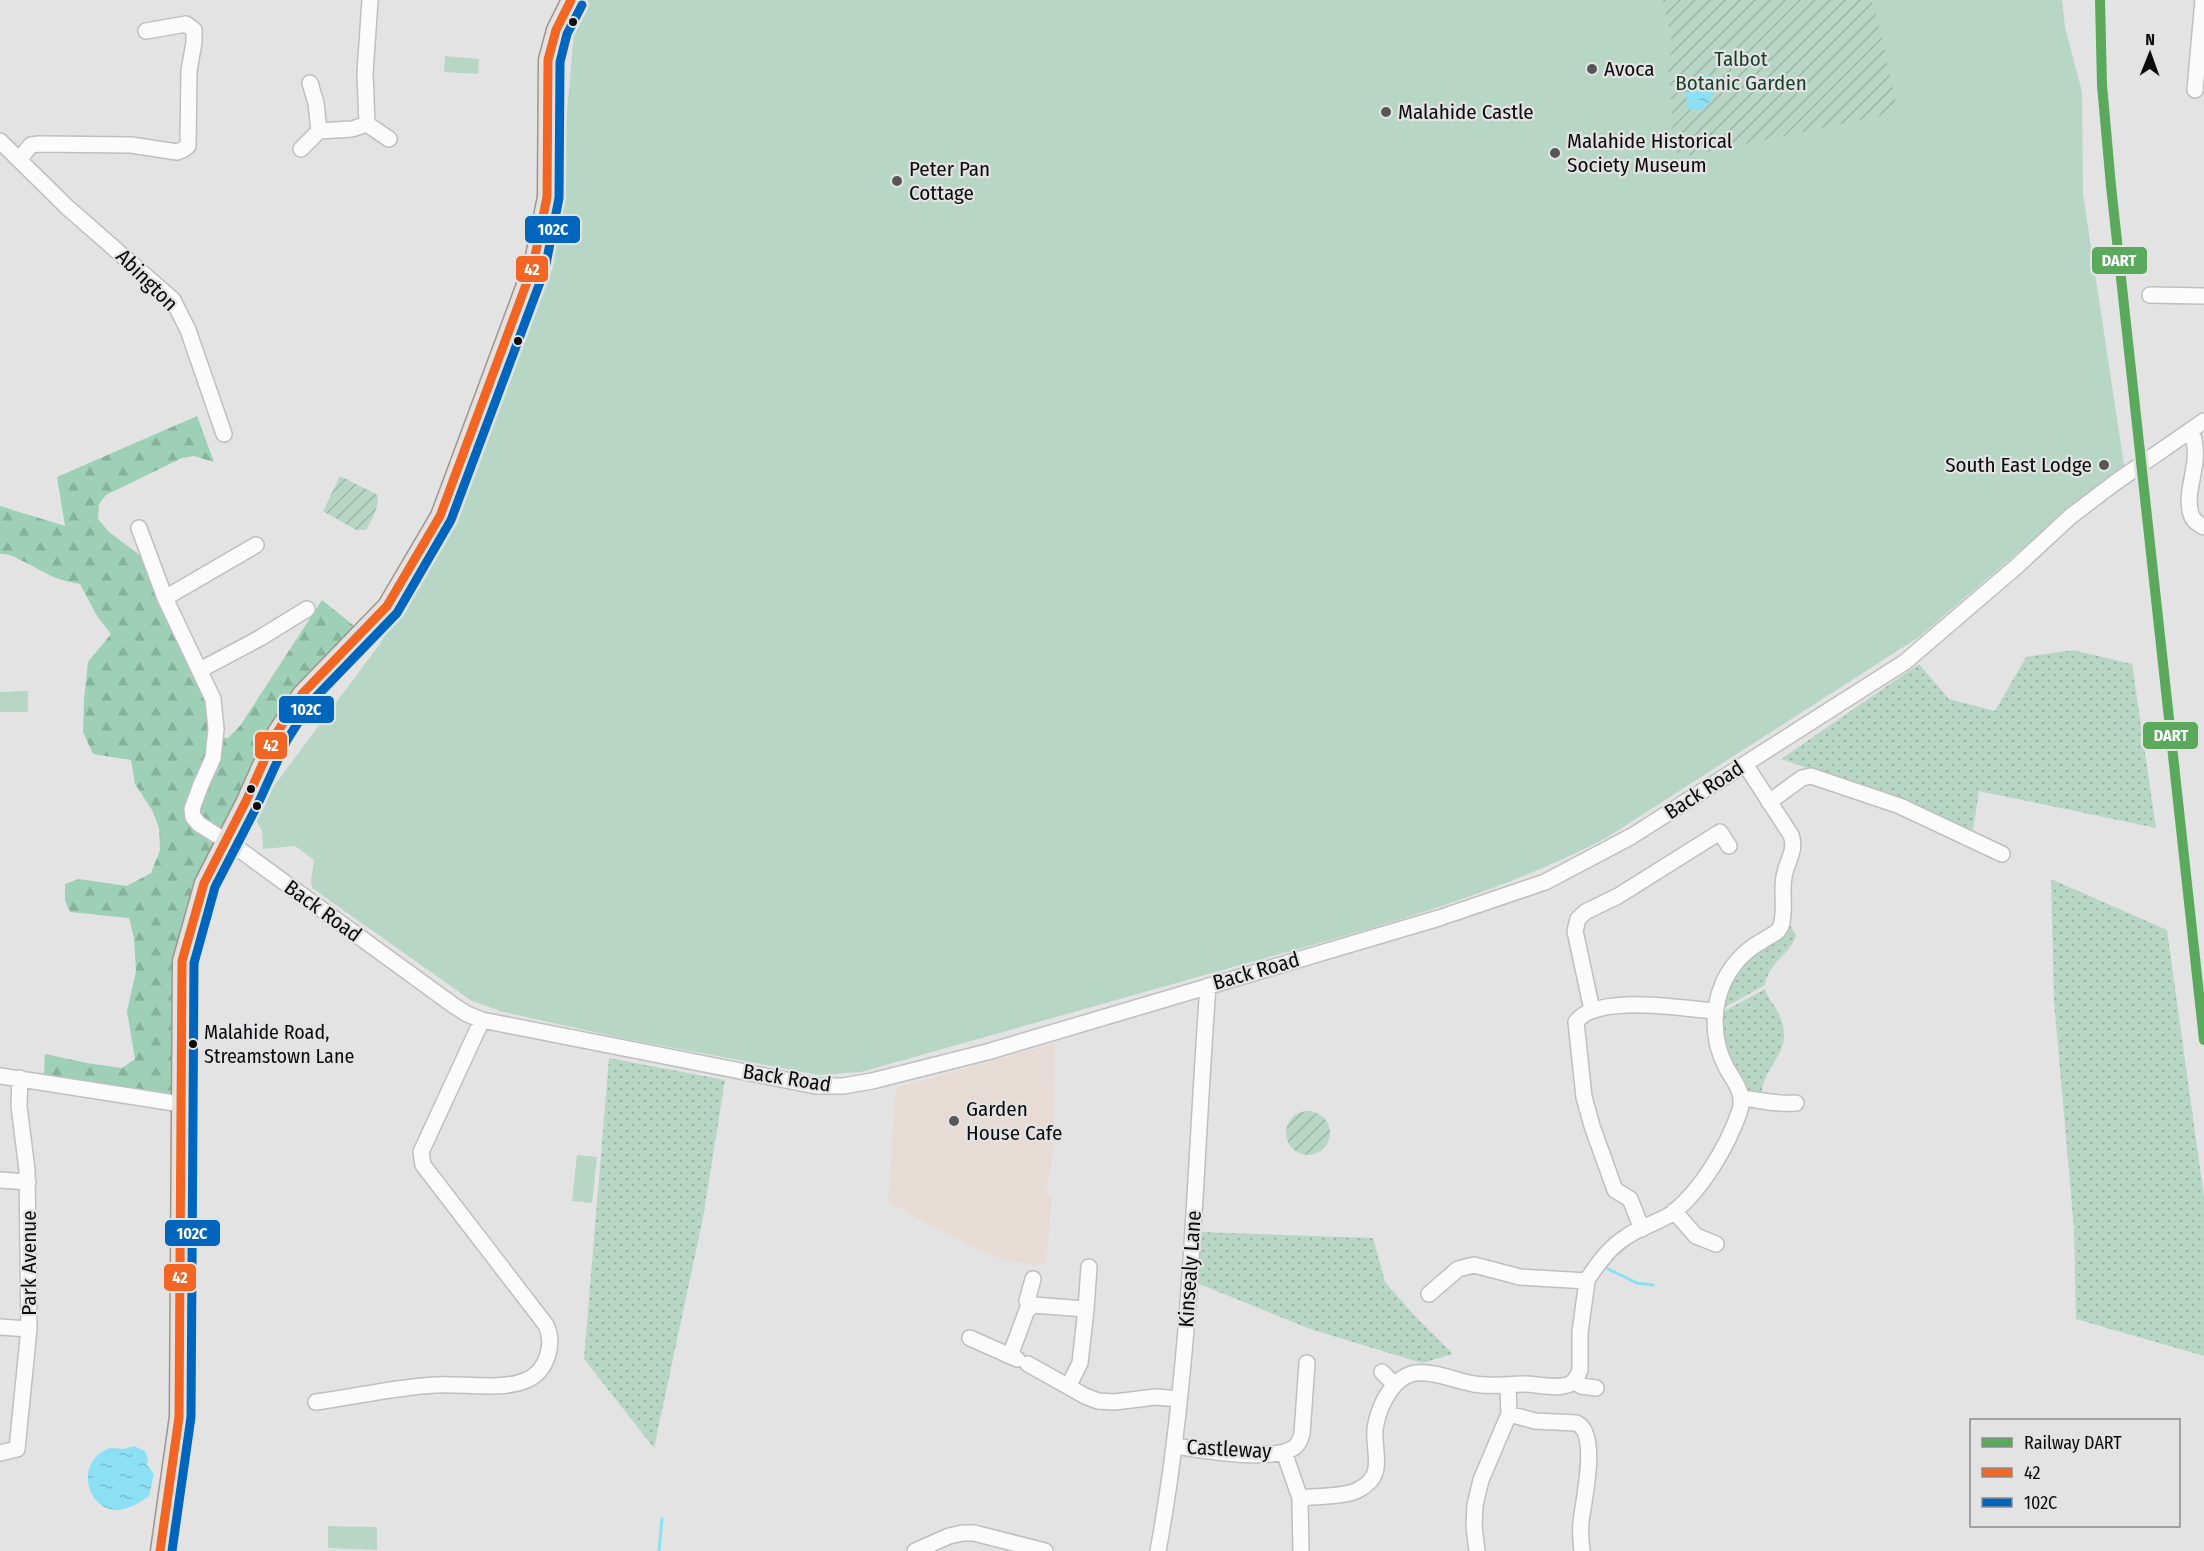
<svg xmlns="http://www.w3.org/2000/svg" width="2204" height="1551" font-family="'Fira Sans Condensed',sans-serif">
<defs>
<pattern id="grass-dots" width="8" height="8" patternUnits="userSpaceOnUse" patternTransform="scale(1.5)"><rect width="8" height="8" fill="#b8d6c5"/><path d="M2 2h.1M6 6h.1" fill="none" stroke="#9db6a8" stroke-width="1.8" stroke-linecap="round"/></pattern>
<pattern id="forest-firs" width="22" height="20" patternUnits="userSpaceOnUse" patternTransform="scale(1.5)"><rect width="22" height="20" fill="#9dd0b6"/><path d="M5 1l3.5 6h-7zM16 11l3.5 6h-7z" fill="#86b19b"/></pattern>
<pattern id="garden-furrows" width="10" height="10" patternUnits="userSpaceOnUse" patternTransform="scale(1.5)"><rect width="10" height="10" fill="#b8d6c5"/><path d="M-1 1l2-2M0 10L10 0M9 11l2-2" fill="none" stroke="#9db6a8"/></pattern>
<pattern id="water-ripples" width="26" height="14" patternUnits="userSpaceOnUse" patternTransform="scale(1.5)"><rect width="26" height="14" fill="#8be0f3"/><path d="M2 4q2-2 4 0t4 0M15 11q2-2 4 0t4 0" fill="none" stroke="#77bfcf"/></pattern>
</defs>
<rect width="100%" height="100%" fill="#e3e3e4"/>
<path fill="#e7dbd5" d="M1055,1043L1054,1147L1046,1194L1052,1195L1046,1264L1033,1265L1002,1259L973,1247L926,1223L888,1201L896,1088Z"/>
<path fill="url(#grass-dots)" d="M2073,650L2132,664L2156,828L1979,791L1973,830L1838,779L1781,759L1919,664L1949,699L1995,711L2026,657Z
M1800,849L1790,876V925L1796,935C1789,957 1770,959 1765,985L1722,1009L1726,990L1742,962L1774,938L1787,878Z
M2051,879L2167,930L2204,1197V1356L2076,1319L2074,1229L2054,1001Z
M1765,989C1768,1000 1777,1007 1781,1019C1790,1046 1777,1054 1766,1077C1763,1082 1762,1089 1761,1095L1747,1093L1724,1045L1721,1013Z
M609,1058L725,1080L703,1218L654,1448L584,1359Z
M1202,1232L1373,1238L1385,1282L1413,1314L1453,1354L1422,1363L1310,1329L1197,1283Z"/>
<path fill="url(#forest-firs)" d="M197,416L214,462L194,456L182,458L106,495L99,504L98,519L109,532L141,556L181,638L201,686L210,726L217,737L228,738L240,726L322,600L358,629L314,670L227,827L196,878L174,961V1094L44,1074L45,1054L87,1063L122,1068L135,1059L127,1011L136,971L134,938L129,918L70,912L65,900V884L79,879L127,886L151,873L160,850L159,828L152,810L135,784L131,760L93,754L83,732L84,700L88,662L111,634L97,616L80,584C72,582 64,581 56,578C42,573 12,552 0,554V506L65,526L57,477Z"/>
<path fill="#b8d6c5" d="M585,0H2062L2065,27L2082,92L2083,194L2124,465L2071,507L1919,637L1606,838C1495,896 1371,929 1251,962C1121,999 991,1035 861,1072L819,1075L626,1039L503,1012L472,1001L312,888L311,881L314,860L295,846L263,849L262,831L253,814L379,645L447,527L554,263L575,20Z
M445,56L479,59L478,74L444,72Z
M28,691V712H0V692Z
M577,1155L597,1157L592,1203L572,1201Z
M328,1526L377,1527V1550L328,1548Z"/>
<path fill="url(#garden-furrows)" d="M1663,0H1871L1879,25L1898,112L1688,156L1671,151L1673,124L1668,68L1672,44Z
M340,476L378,495C379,507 372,520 366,530H356L323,511Z
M1286 1133a22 22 0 1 1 44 0a22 22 0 1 1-44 0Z"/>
<path fill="url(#water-ripples)" d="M1701,76H1710L1714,79C1716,94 1706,118 1688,108L1686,91L1691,81Z
M134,1446L145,1451L148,1459L147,1465L154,1474L149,1496C141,1502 129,1509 119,1510C93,1512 79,1478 94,1459C97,1454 104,1451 109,1448L124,1449Z"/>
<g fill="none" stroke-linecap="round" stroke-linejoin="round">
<path stroke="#8be0f3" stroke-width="3" d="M1608,1269L1637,1283L1653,1285
M659,1551L662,1519"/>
<defs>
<path id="minor" d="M310,83L316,103L319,131L352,129L367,124L365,73L370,0
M2195,90L2203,0
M367,124L389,139
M0,141L67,207L173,300L188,330L224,434
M301,149L319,131
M19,160L31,145L39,144L131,145L177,152L184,149L188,146L189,71L194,42V30L186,24L146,31
M2150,295L2204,296
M2191,430C2204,463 2183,488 2191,514C2193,521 2198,524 2204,527
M139,528L165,598L213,699L216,729L213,758L200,787L192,809L193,817L199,824L240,850L453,1005L467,1014L482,1020L816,1086H843L872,1081L987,1052L1439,918L1545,882L1632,836L1905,662L2017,566L2071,516L2116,482L2204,421
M165,598L256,545
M200,670L260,638L307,609
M1769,802L1802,778L1811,776L1900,806L2002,854
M1592,1010L1575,931L1578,919L1585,912L1618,896L1720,832L1729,846
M0,1076L181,1104
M1742,1098C1761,1100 1777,1105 1796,1103
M0,1180L28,1182
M1674,1211L1696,1236L1716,1244
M1642,1229L1630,1199L1615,1190L1592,1126L1584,1097L1576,1022C1596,993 1684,1009 1715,1011
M1429,1294L1458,1269L1474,1265L1520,1277L1587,1281
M1030,1308L1027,1301L1033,1279
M1086,1309L1089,1267
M0,1327L29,1329
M970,1338L1017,1359
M1010,1356L1027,1310L1033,1305L1086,1309L1080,1363L1069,1385
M1028,1364L1085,1396L1098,1401L1114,1402L1156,1397L1179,1399
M1382,1372L1395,1385
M1574,1381L1581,1386L1596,1388
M316,1402C354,1397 396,1387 435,1385C461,1383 502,1391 527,1380C547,1371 555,1344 546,1325L423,1165L421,1152L482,1020
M1509,1414L1535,1421L1576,1423C1600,1432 1583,1502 1581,1522C1580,1532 1581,1542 1582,1551
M1175,1446C1203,1450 1273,1463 1295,1447C1300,1443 1300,1439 1302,1434L1307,1363
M1284,1452L1300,1498L1301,1551
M0,1453L17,1449L29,1329L27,1170L19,1106L20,1078
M1300,1498C1316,1496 1345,1497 1358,1490C1387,1475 1373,1454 1375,1429C1378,1409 1390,1381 1411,1374C1431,1369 1455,1381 1474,1384C1491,1387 1507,1384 1524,1384C1538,1384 1557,1390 1570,1384C1575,1381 1578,1376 1580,1370V1332L1587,1281L1589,1277C1599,1262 1610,1247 1626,1237C1641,1226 1659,1223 1674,1212C1702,1189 1727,1147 1739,1113C1746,1094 1735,1083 1726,1067C1707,1030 1713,983 1744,954C1754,944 1767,939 1778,931L1781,926C1786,911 1781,893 1784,877C1786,862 1797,851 1791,835L1745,764
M915,1551L949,1536L963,1533H974L1045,1551
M1158,1551C1192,1365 1194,1174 1208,986
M1477,1551L1474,1527L1475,1505L1481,1480L1509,1414L1508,1385"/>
<path id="major" d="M160,1551L179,1417L182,961L204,883L246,801L276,734L302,694L387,606L440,516L533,266L547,197L548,60L556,30L571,0"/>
</defs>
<use href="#minor" stroke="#bfbfc0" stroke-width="18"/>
<use href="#major" stroke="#9e9590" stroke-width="21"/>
<use href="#minor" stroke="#fbfbfb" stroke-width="15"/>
<use href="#major" stroke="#e6e0dd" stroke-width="18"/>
<defs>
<path id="bus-1" d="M160,1551L179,1417L182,961L204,883L246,801L276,734L302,694L387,606L440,516L533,266L547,197L548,60L556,30L571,0"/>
<path id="bus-2" d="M172,1551L191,1417L194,963L215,887L257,806L287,740L311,702L397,613L451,520L545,269L559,198L560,62L567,34L582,5"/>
</defs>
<use href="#bus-1" stroke="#e3e3e4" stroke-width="14"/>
<use href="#bus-2" stroke="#e3e3e4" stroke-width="14"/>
<use href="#bus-1" stroke="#f26522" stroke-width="9"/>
<use href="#bus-2" stroke="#0065bd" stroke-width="9"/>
<defs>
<path id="rail-1" d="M2100,0L2102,85L2111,186L2204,1040"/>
</defs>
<use href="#rail-1" stroke="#e3e3e4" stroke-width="15"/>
<use href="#rail-1" stroke="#5aa95d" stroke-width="10"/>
</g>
<g fill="#0b0b0c" stroke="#e3e3e4" stroke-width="2">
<circle cx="573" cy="22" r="5"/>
<circle cx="518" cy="341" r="5"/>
<circle cx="251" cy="789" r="5"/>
<circle cx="257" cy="806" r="5"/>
<circle cx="193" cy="1044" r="5"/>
</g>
<g fill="#575758" stroke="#e3e3e4" stroke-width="2">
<circle cx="1592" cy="69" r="6"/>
<circle cx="1386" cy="112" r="6"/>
<circle cx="1555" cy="153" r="6"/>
<circle cx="897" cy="181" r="6"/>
<circle cx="2104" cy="465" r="6"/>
<circle cx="954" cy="1121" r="6"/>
</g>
<g text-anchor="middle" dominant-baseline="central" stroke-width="4.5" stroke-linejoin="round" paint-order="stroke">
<g font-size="20" fill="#0b0b0c" stroke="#e3e3e4" text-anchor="start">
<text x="204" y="1032">Malahide Road,<tspan x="204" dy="24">Streamstown Lane</tspan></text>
</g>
<g font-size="21" fill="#183f2b" stroke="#e3e3e4">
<text x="1741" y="59">Talbot<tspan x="1741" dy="24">Botanic Garden</tspan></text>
</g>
<g font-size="21" fill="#0b0b0c" stroke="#e3e3e4" text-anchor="start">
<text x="1604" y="69">Avoca</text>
<text x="1398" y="112">Malahide Castle</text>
<text x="1567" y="141">Malahide Historical<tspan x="1567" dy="24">Society Museum</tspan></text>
<text x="909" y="169">Peter Pan<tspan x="909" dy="24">Cottage</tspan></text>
<text x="2092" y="465" text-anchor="end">South East Lodge</text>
<text x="966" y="1109">Garden<tspan x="966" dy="24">House Cafe</tspan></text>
</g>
<g font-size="21" fill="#0b0b0c" stroke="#e3e3e4">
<text transform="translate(147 280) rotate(45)">Abington</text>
<text transform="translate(1704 790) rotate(-33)">Back Road</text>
<text transform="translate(323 911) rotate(36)">Back Road</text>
<text transform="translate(1256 971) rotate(-16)">Back Road</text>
<text transform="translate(787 1078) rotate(9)">Back Road</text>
<text transform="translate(29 1263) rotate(-90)">Park Avenue</text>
<text transform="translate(1190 1269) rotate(-86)">Kinsealy Lane</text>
<text transform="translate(1229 1449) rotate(3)">Castleway</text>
</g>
</g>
<g stroke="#e3e3e4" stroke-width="2">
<rect x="524" y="215" width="57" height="29" rx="6" fill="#0065bd"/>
<rect x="2091" y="246" width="57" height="29" rx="6" fill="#5aa95d"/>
<rect x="515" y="255" width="34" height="28" rx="6" fill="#f26522"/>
<rect x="278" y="695" width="57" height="29" rx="6" fill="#0065bd"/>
<rect x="2142" y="721" width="57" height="29" rx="6" fill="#5aa95d"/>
<rect x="254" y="731" width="34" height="29" rx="6" fill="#f26522"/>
<rect x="164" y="1219" width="57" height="28" rx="6" fill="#0065bd"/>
<rect x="163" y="1263" width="34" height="29" rx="6" fill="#f26522"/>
</g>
<g font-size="16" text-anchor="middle" font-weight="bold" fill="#fff">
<text x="553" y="235">102C</text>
<text x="2119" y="266">DART</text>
<text x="532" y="275">42</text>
<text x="306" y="715">102C</text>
<text x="2171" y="741">DART</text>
<text x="271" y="751">42</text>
<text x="192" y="1239">102C</text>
<text x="180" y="1283">42</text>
</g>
<rect x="1970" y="1419" width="210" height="108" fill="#e3e3e4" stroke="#8d8d8e" stroke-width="1.5"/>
<rect x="1982" y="1438" width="30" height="9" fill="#5aa95d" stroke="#8d8d8e" stroke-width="1.5"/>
<text x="2024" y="1449" font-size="18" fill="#0b0b0c">Railway DART</text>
<rect x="1982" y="1468" width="30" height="9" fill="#f26522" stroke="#8d8d8e" stroke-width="1.5"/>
<text x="2024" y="1479" font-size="18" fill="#0b0b0c">42</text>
<rect x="1982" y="1498" width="30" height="9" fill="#0065bd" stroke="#8d8d8e" stroke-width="1.5"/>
<text x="2024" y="1509" font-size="18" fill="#0b0b0c">102C</text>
<g transform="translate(2150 54) rotate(1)" stroke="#e3e3e4" stroke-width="4.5" paint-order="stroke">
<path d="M0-4.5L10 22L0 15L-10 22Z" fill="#0b0b0c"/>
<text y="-9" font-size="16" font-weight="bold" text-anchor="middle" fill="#0b0b0c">N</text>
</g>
</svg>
